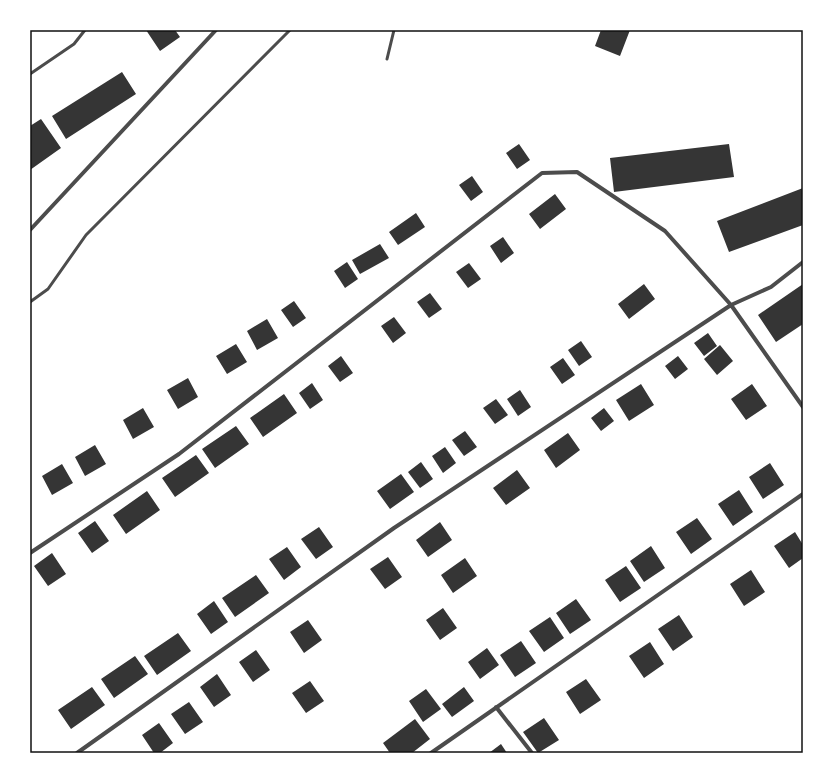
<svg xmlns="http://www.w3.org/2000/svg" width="833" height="783" font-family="Commissioner,sans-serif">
<rect width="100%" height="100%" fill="#fff"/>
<path fill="#353535" d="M146,30H175L180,37L160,51Z
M601,30H630L620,56L595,46Z
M122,72L136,94L66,139L52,116Z
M41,119L61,148L30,170V126Z
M519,144L530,160L517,169L506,153Z
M729,144L734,177L614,192L610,158Z
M472,176L483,192L471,201L459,185Z
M803,188V225L729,252L717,221Z
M555,194L566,209L540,229L529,214Z
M416,213L425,227L398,245L389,232Z
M503,237L514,253L501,263L490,246Z
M380,244L389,258L360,274L352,260Z
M347,262L358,279L345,288L334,271Z
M469,263L481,279L468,288L456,272Z
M644,284L655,299L629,319L618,304Z
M803,284V324L776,342L758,315Z
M430,293L442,309L429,318L417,302Z
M294,301L306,318L293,327L281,310Z
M394,317L406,333L393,343L381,326Z
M267,319L278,338L257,350L247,331Z
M708,333L717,346L704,356L694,343Z
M581,341L592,357L579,366L568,350Z
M236,344L247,362L227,374L216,356Z
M720,345L733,361L717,375L704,359Z
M341,356L353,373L340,382L328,366Z
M678,356L688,369L675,379L665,366Z
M563,358L575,375L562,384L550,367Z
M188,378L198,397L178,409L167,390Z
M312,383L323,400L310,409L299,393Z
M641,384L654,405L629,421L616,400Z
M752,384L767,406L746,420L731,399Z
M520,390L531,407L518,416L507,399Z
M284,394L297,413L263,437L250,418Z
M496,399L508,415L495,424L483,408Z
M143,408L154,427L133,439L123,420Z
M604,408L614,421L601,431L591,418Z
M236,426L249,444L215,468L202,449Z
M465,431L477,447L464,456L452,440Z
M568,433L580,450L556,468L544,450Z
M95,445L106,464L85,476L75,457Z
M445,447L456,463L443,473L432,456Z
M196,455L209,473L175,497L162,478Z
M421,462L433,479L420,488L408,472Z
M770,463L784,485L763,499L749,477Z
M62,464L73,483L52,495L42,476Z
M517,470L530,488L506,505L493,488Z
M401,474L414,492L390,509L377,491Z
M739,490L753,512L733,526L718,504Z
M147,491L160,510L126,534L113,515Z
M697,518L712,539L691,554L676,532Z
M95,521L109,541L92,553L78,533Z
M440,522L452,540L428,557L416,540Z
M319,527L333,547L316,559L301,539Z
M795,532L803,545V558L789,568L774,546Z
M651,546L665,568L644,582L630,561Z
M287,547L301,567L284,580L269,559Z
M52,553L66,574L48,586L34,566Z
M388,557L402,577L385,589L370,569Z
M465,558L477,576L453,593L441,575Z
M626,566L641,588L620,602L605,580Z
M751,570L765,592L744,606L730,584Z
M256,575L269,593L235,617L222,598Z
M576,599L591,620L570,634L556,613Z
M214,601L228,622L211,634L197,614Z
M443,608L457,628L440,640L426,620Z
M679,615L693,637L673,651L658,629Z
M550,617L564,638L544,652L529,631Z
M308,620L322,640L304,653L290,632Z
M178,633L191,651L157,675L144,656Z
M521,641L536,663L515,677L500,655Z
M650,642L664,664L644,678L629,656Z
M487,648L499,665L480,679L468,662Z
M256,650L270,670L253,682L239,662Z
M135,656L148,674L114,698L101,679Z
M217,674L231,695L214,707L200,687Z
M586,679L601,700L580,714L566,692Z
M310,681L324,701L306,713L292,693Z
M92,687L105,705L71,729L58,710Z
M464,687L474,701L452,717L442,704Z
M426,689L441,709L423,722L409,701Z
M189,702L203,722L185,734L171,714Z
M544,718L559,740L538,753L523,732Z
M415,719L430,739L412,753H390L383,743Z
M159,723L173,743L160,753H154L142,735Z
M501,744L507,753H489Z"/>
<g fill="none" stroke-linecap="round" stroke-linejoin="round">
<path stroke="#4c4c4c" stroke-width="3" d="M387,59L394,30
M30,74L74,44L85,30
M30,302L48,289L86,235L290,30"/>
<path stroke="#4c4c4c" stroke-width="4" d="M30,230L216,30
M30,553L179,454L542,173L577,172L665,231L731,305L803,407
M496,707L532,753
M77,753L394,528L731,305L771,287L803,262
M431,753L803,494"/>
</g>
<rect width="833" height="783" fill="none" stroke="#ffffff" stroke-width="62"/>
<rect x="31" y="31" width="771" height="721" fill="none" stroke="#111" stroke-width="1.5"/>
</svg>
